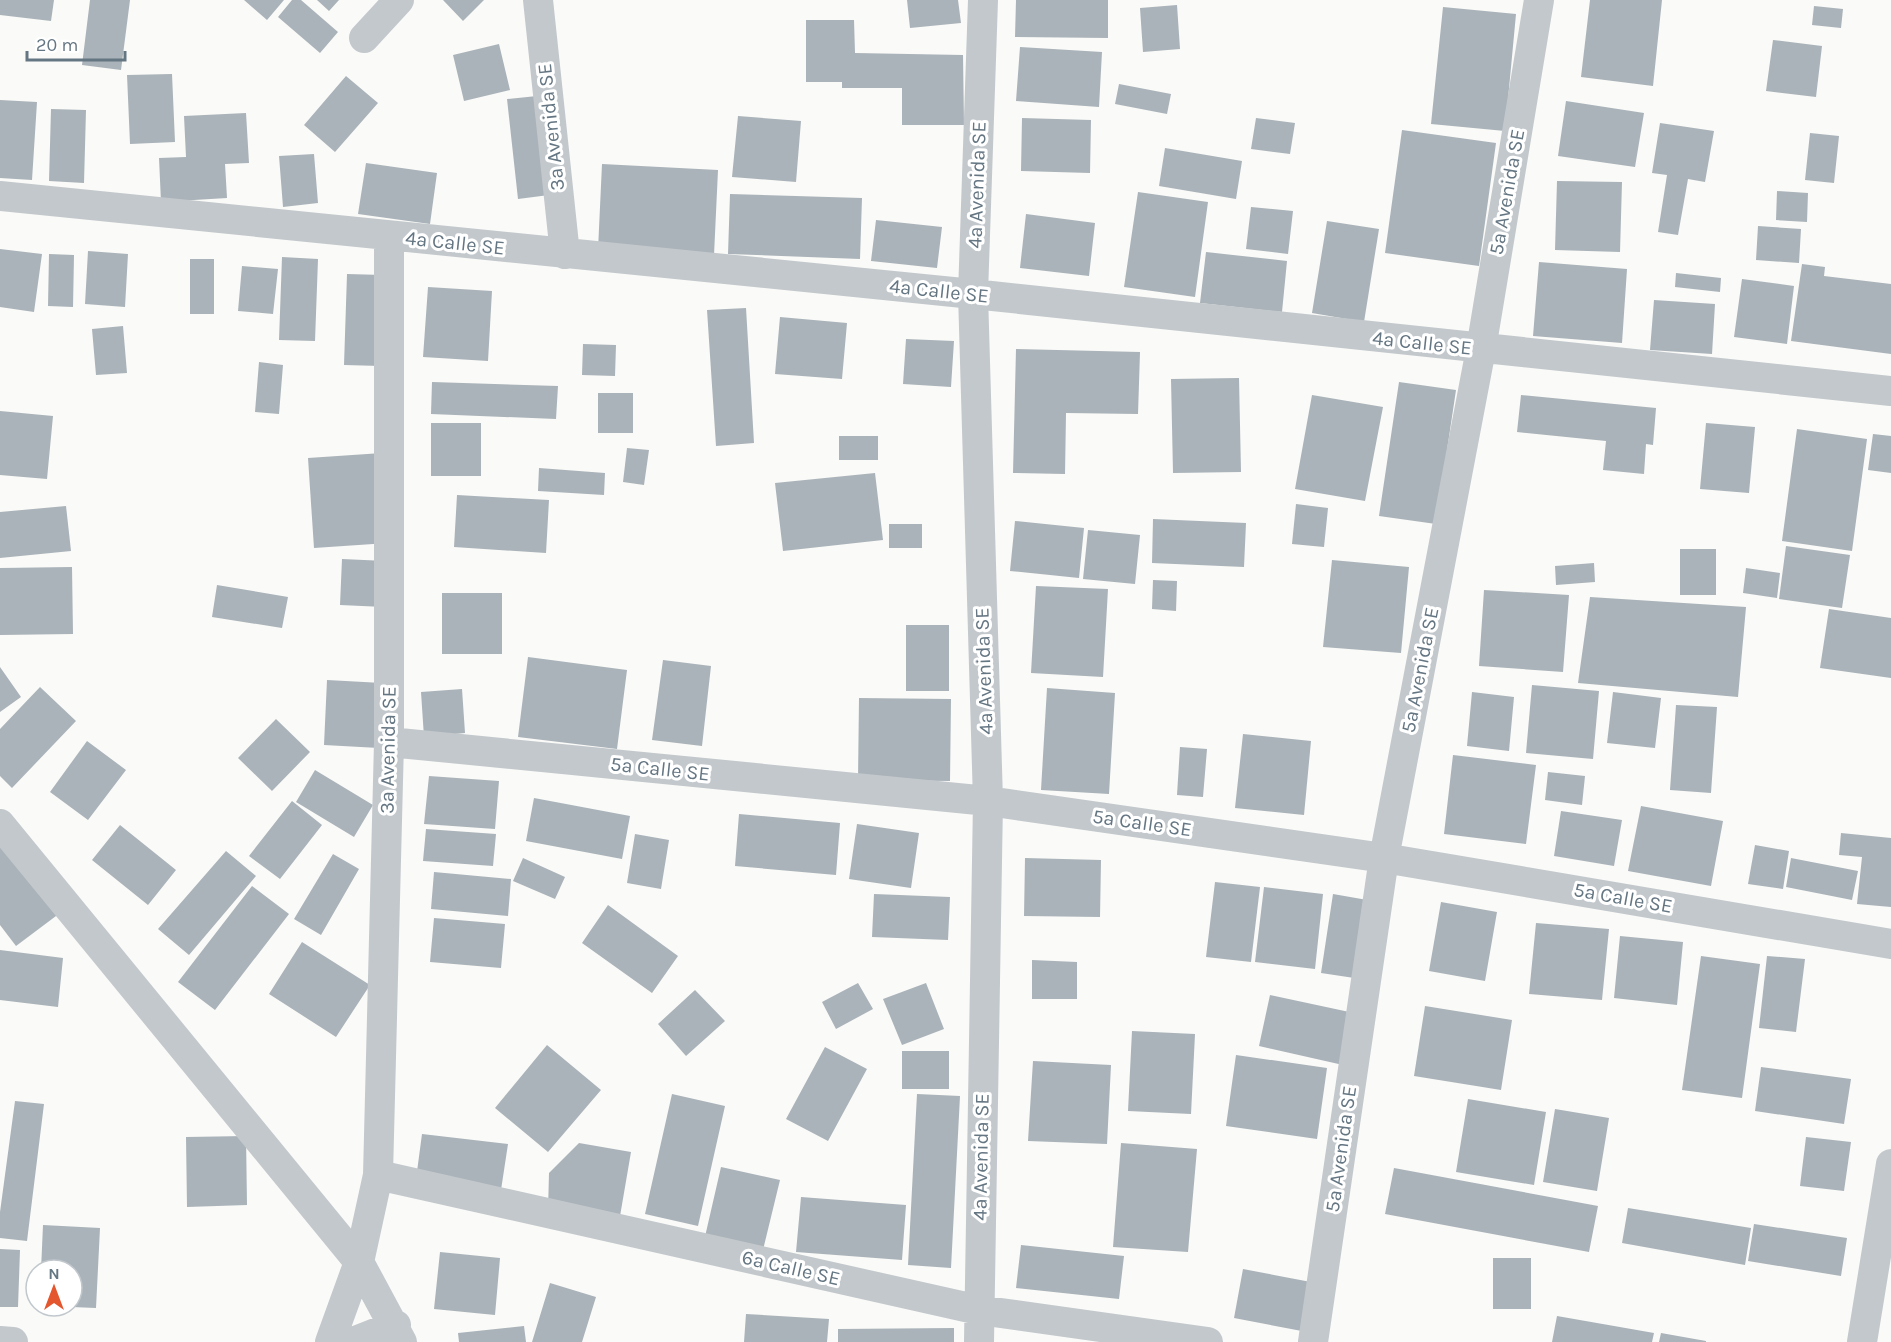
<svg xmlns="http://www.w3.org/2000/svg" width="1891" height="1342" font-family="Karla,sans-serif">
<rect width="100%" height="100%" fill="#fafaf8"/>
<path fill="#aab3b9" d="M0,0H54L51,21L0,15Z
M90,0H130L121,70L82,65Z
M244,0H284L267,20Z
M292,0H301L338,32L320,53L278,17Z
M317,0H339L329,11Z
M443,0H484L463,21Z
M907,0H958L961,23L910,28Z
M1016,0H1108V38L1015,37Z
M1590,0H1662L1653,86L1581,77Z
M1177,5L1180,49L1143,52L1140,8Z
M1814,6L1843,9L1841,28L1812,25Z
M1443,7L1516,14L1505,131L1431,124Z
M806,20H854L855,53L963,55L964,125H902V88H842V82H806Z
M1773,40L1822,46L1816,97L1766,91Z
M499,44L510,90L464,101L453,55Z
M1020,47L1102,52L1099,107L1016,101Z
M172,74L175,142L130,144L127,75Z
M346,76L378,103L335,152L304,125Z
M1119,84L1171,94L1167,114L1115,104Z
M537,96L549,195L518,199L507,99Z
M0,100L37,102L32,180L0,178Z
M1566,101L1644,113L1635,167L1558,156Z
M51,109L86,110L84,183L49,181Z
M246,113L249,163L225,164L227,198L161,202L159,158L186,157L184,116Z
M738,116L801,121L796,182L732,177Z
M1022,118L1091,120L1090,173L1021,171Z
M1256,118L1295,123L1290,154L1251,149Z
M1660,123L1714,131L1705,182L1688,179L1678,235L1658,232L1667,175L1652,173Z
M1402,130L1496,143L1479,266L1385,253Z
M1810,133L1839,136L1834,183L1805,180Z
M1165,148L1242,161L1236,199L1159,186Z
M314,154L318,203L283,207L279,156Z
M366,163L437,173L430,224L358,214Z
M602,164L718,170L714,255L598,250Z
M1557,181L1622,182L1620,252L1555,250Z
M1777,191L1808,193L1807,222L1776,220Z
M1138,192L1208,202L1195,297L1124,287Z
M730,194L862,198L860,259L728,254Z
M1251,207L1293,211L1288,254L1246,249Z
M1026,214L1095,223L1089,276L1020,268Z
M876,220L942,227L937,268L871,261Z
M1327,221L1379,229L1364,322L1312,313Z
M1758,226L1801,229L1799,263L1756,260Z
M0,249L42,254L34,312L0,307Z
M88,251L128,254L125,307L85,304Z
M1206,252L1287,261L1282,312L1200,303Z
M49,254L74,255L73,307L48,306Z
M282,257L318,259L315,341L279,340Z
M190,259H214V314H190Z
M1539,262L1627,269L1622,343L1533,336Z
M1802,264L1825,267L1824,276L1891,284V354L1791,341Z
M242,266L278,269L273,314L238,311Z
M1676,273L1721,278L1720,292L1675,287Z
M347,274L383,275L381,366L344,365Z
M1742,279L1794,286L1787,344L1734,337Z
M428,287L492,291L488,361L423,357Z
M1654,300L1715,304L1712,354L1650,350Z
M746,308L754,443L716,446L707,310Z
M780,317L847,323L842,379L775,374Z
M123,326L127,373L96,375L92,329Z
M906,339L954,341L951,387L903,384Z
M583,344L616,345L615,376L582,375Z
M1016,349L1140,352L1138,414L1066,413L1065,474L1013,473Z
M259,362L283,365L279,414L255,412Z
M1239,378L1241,472L1173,473L1171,379Z
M432,382L558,386L556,419L431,414Z
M1399,382L1456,390L1436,524L1379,516Z
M598,393H633V433H598Z
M1312,395L1383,407L1365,501L1295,489Z
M1521,395L1656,408L1653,445L1646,444L1644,474L1603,470L1606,441L1517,432Z
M0,411L53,416L47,479L0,475Z
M431,423H481V476H431Z
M1706,423L1755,427L1749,493L1700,489Z
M1797,429L1867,439L1852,551L1782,541Z
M1873,434L1891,436V473L1868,470Z
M839,436H878V460H839Z
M627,448L649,450L644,485L623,482Z
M382,453L388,543L314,548L308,458Z
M539,468L605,473L604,495L538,491Z
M875,473L883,540L783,551L775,483Z
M457,495L549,500L546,553L454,547Z
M1296,504L1328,508L1324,547L1292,544Z
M66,506L71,551L0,558V512Z
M1153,519L1246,523L1244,567L1152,563Z
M1015,521L1084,528L1079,578L1010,571Z
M889,524H922V548H889Z
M1088,530L1140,535L1135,584L1083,579Z
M1786,546L1850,555L1842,608L1779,599Z
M1680,549H1716V595H1680Z
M342,559L386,561L384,607L340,605Z
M1332,560L1409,567L1401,653L1323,647Z
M1594,563L1595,582L1556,585L1555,566Z
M72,567L73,634L0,635V568Z
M1746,568L1780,573L1777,598L1743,593Z
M1153,580L1177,581L1176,611L1152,609Z
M217,585L288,597L282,628L212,617Z
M1036,586L1108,589L1103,677L1031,673Z
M1484,590L1569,595L1563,672L1479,666Z
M442,593H502V654H442Z
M1590,597L1746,607L1738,697L1578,683Z
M1829,609L1891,618V678L1820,668Z
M906,625H949V691H906Z
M528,657L627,670L617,749L518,737Z
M663,660L711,666L702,746L652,740Z
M0,667L21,697L0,712Z
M327,680L382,683L379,748L324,745Z
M1532,685L1599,691L1593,759L1526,753Z
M40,687L76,721L12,788L0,776V729Z
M1047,688L1115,693L1109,794L1041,790Z
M462,689L465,733L424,737L421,692Z
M1472,692L1514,697L1509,751L1467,746Z
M1613,692L1661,698L1655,748L1607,743Z
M859,698L951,699L950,781L858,780Z
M1676,705L1717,707L1711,793L1670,790Z
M276,719L310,752L272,791L238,758Z
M1243,734L1311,741L1304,815L1235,808Z
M87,741L126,770L88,820L50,792Z
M1180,747L1207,749L1203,797L1177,795Z
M1453,755L1536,765L1526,844L1444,834Z
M315,770L373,805L354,837L296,802Z
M1548,772L1585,776L1582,805L1545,800Z
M429,776L499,781L495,829L424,824Z
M534,798L630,816L622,859L526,841Z
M292,801L322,825L280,879L249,856Z
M1641,806L1723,821L1711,886L1628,871Z
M1561,811L1622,820L1614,866L1554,856Z
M739,814L840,823L836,875L735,866Z
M857,824L919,833L911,888L849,879Z
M120,825L176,870L148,905L92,860Z
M426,829L496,834L493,866L423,861Z
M1841,833L1891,838V907L1857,904L1862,857L1839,855Z
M0,834L60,913L16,946L0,925Z
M635,834L669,840L661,889L627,883Z
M1755,845L1789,851L1783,889L1748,884Z
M226,851L256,876L189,955L158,929Z
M333,854L359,869L321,935L294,919Z
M523,858L565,877L555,899L513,881Z
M1025,858L1101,860L1100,917L1024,916Z
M1791,858L1858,871L1852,900L1786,887Z
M434,872L511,879L508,916L431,909Z
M1215,882L1260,887L1251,962L1206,957Z
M252,886L289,914L215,1010L178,982Z
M1264,887L1323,894L1315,969L1255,962Z
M874,894L950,897L948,940L872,937Z
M1333,894L1373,901L1361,979L1321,973Z
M1441,902L1497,912L1485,981L1429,971Z
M608,905L678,956L652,993L582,943Z
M434,918L505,924L501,968L430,962Z
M1536,923L1609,929L1602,1000L1529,994Z
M1620,936L1683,942L1677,1005L1614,998Z
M302,942L370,985L336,1037L269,994Z
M0,950L63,958L58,1007L0,1000Z
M1701,956L1760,964L1742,1098L1682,1090Z
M1767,956L1805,959L1796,1032L1759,1028Z
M1032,960L1077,962V999H1032Z
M858,983L873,1009L836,1029L822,1002Z
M926,983L944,1029L902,1045L883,999Z
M695,990L725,1021L686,1056L658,1024Z
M1270,995L1354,1013L1343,1065L1259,1046Z
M1425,1006L1512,1020L1501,1090L1414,1076Z
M1132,1031L1195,1034L1191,1114L1128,1111Z
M547,1045L601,1090L548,1152L495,1108Z
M825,1047L867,1069L828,1141L786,1119Z
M902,1051H949V1089H902Z
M1236,1055L1327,1068L1317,1139L1226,1126Z
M1033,1061L1111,1065L1107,1144L1028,1141Z
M1761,1067L1851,1079L1844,1124L1755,1111Z
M672,1094L725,1106L698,1226L645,1214Z
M917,1094L960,1096L951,1268L908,1265Z
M1468,1099L1546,1112L1534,1185L1456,1172Z
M15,1101L44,1104L27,1241L0,1238V1212Z
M1555,1109L1609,1118L1597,1191L1543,1182Z
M422,1134L508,1144L501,1190L416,1179Z
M246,1136L247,1205L187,1207L186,1137Z
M1806,1137L1851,1142L1844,1191L1800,1186Z
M579,1143L631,1152L619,1222L548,1211L549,1173Z
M1121,1143L1197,1149L1188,1252L1113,1247Z
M721,1167L780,1180L762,1254L704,1241Z
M1394,1168L1598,1206L1589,1252L1385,1214Z
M801,1197L906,1205L902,1260L796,1252Z
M1628,1208L1751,1228L1745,1265L1622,1243Z
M1754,1224L1847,1238L1841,1276L1748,1261Z
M43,1225L100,1228L96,1308L72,1307V1270H41Z
M1021,1245L1124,1256L1119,1299L1016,1288Z
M0,1249L20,1250L18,1307H0Z
M440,1252L500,1258L495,1315L434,1309Z
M1493,1258H1531V1309H1493Z
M1243,1269L1316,1283L1307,1332L1234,1318Z
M550,1283L596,1297L582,1342H532Z
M746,1314L829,1319L827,1342H744Z
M1557,1316L1654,1333L1652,1342H1552Z
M524,1326L526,1342H459L458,1333Z
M954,1328V1342H838V1329Z
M1661,1333L1706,1341V1342H1659Z"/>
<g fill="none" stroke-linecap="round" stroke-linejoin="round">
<path stroke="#c3c8cc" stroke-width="30" d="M538,0L565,254
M364,38L399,0
M0,196L973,294L1891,391
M389,742L988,801L1384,858L1891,944
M0,824L359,1262L402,1342
M378,1175L979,1310L1208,1342
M0,1341L13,1342
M330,1342L359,1262L378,1175L389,742V236
M353,1342L396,1325
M979,1342L988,801L973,294L983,0
M1313,1342L1384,858L1481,349L1539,0
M1862,1342L1891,1164"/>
</g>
<g text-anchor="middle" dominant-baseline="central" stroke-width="6" stroke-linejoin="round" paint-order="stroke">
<g font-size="20" fill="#657683" stroke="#fff">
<text transform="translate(551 127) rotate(-96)">3a Avenida SE</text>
<text transform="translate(977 185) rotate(-88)">4a Avenida SE</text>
<text transform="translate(1507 192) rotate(-80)">5a Avenida SE</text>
<text transform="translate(455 243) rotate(6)">4a Calle SE</text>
<text transform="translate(939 291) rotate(6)">4a Calle SE</text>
<text transform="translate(1422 343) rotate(6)">4a Calle SE</text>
<text transform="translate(1420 670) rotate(-79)">5a Avenida SE</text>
<text transform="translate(984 671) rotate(-92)">4a Avenida SE</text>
<text transform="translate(388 750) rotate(-89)">3a Avenida SE</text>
<text transform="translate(660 769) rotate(6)">5a Calle SE</text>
<text transform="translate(1142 823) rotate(8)">5a Calle SE</text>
<text transform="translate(1623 898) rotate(10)">5a Calle SE</text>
<text transform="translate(1341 1149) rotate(-82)">5a Avenida SE</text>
<text transform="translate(981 1157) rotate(-89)">4a Avenida SE</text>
<text transform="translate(791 1268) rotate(13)">6a Calle SE</text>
</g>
</g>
<g transform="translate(54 1288)"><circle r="28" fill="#ffffff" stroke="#c1c8cd" stroke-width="1.5"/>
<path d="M0-4.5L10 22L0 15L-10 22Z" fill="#e4572e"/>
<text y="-9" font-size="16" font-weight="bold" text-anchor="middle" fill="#657683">N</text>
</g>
<path d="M27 51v9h98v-9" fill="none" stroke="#657683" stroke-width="3"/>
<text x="36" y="51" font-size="18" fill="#657683" stroke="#ffffff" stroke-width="4.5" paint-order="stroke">20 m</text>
</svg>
